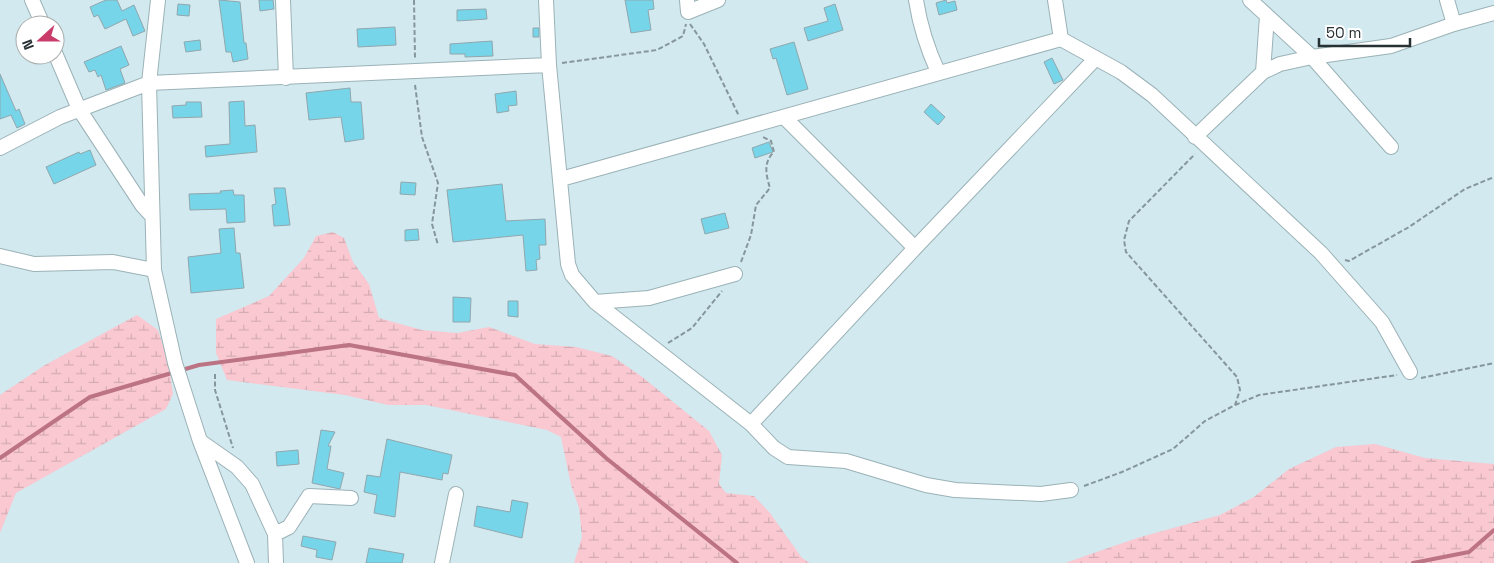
<svg xmlns="http://www.w3.org/2000/svg" width="1494" height="563" font-family="'Space Grotesk',sans-serif">
<defs>
<pattern id="wetland-marsh" width="20" height="14" patternUnits="userSpaceOnUse" patternTransform="scale(1.25)"><rect width="20" height="14" fill="#f9c8d1"/><path d="M1 5h8M5 5V1M11 12h8M15 12V8" fill="none" stroke="#d5acb4"/></pattern>
</defs>
<rect width="100%" height="100%" fill="#d1e9ef"/>
<path fill="url(#wetland-marsh)" d="M333,232L344,238L353,262L369,284L379,318L422,330L457,333L489,327L535,344L576,347L612,356L641,376L709,431L722,455L719,484L726,493L754,496L770,513L802,558L810,563H574L582,537L579,508L571,485L561,437L547,430L426,405H388L345,395L227,380L216,353V319L269,296L304,258L316,236Z
M137,315L158,330L168,360L173,394L166,409L16,493L0,533V395L45,365Z
M1375,444L1425,458L1494,464V563H1065L1137,538L1220,515L1254,497L1289,469L1336,447Z"/>
<g fill="none" stroke-linecap="round" stroke-linejoin="round">
<path stroke="#bc7384" stroke-width="4" d="M0,458L90,397L199,365L349,345L515,375L606,458L737,563
M1413,563L1469,552L1494,530"/>
</g>
<path fill="#77d5ea" stroke="#90a7ad" d="M106,0H117L122,11L134,5L145,31L133,36L126,19L105,29L98,15L94,17L90,7Z
M219,0L240,2L244,43H246L248,59L233,62L231,52H226Z
M259,0H273L274,9L260,11Z
M625,0H653L654,9L648,10L651,30L631,33Z
M946,0L947,3L955,1L957,10L939,15L936,3Z
M178,4L190,5L189,16L177,15Z
M835,4L843,30L808,41L804,28L828,21L824,8Z
M486,9L487,19L457,21V10Z
M395,27L396,45L358,47L357,29Z
M533,28H539V37H533Z
M200,40L201,50L186,52L184,42Z
M492,41L493,56L465,57V54H450V44Z
M794,42L808,89L787,95L776,58L773,59L770,49Z
M121,46L129,65L120,69L125,83L106,90L101,75L98,77L95,70L89,72L84,62Z
M1052,58L1063,80L1054,84L1044,62Z
M0,74L16,111L19,109L25,124L17,128L11,115L0,119Z
M350,88L351,102H361L364,139L345,142L341,117L309,120L306,93Z
M516,91L517,105L508,106L509,111L497,113L495,94Z
M244,101L245,126L255,125L257,152L206,157L205,146L230,144L229,102Z
M186,102H201L202,117L173,118L172,106L186,105Z
M931,104L945,117L938,125L924,112Z
M769,142L773,152L755,158L752,148Z
M90,150L96,165L54,184L46,167L79,152L80,154Z
M401,182L416,183L415,195L400,194Z
M502,184L506,221L545,219L546,245H539L540,259L536,260L537,270L526,271L523,235L453,242L447,190Z
M274,188H285L290,225L274,226L272,205L276,204Z
M233,190L234,195H244L245,222L227,223L226,209L190,210L189,194L221,193L220,191Z
M725,213L729,228L705,234L701,219Z
M234,228L236,253H240L244,288L191,293L188,257L221,253L219,229Z
M418,229L419,240L405,241V230Z
M453,297L471,298L470,322H453Z
M508,301H518V317L508,316Z
M321,430L335,432L328,446H331L327,469L344,473L340,489L312,483Z
M387,439L452,455L448,474L443,473L442,480L400,472L395,517L374,513L377,495L364,492L367,475L380,477Z
M298,450L299,464L277,466L276,452Z
M512,500L528,503L522,538L474,526L477,506L510,512Z
M303,536L336,542L332,560L316,557L317,550L301,546Z
M369,548L404,554L402,563H366Z"/>
<g fill="none" stroke-linecap="round" stroke-linejoin="round">
<defs>
<path id="street" d="M32,0L43,25
M158,0L149,83L154,270L175,363L200,441L247,563
M283,0L286,78
M546,0L549,65L568,264L572,275L595,302L751,424L774,448L788,457L846,461L926,485L955,490L1041,494L1071,490
M687,0L688,12L718,0
M916,0C920,26 927,48 938,72
M1055,0L1061,39
M1250,0L1312,57L1391,147
M1447,0L1454,24
M55,53L79,109L142,205L152,216
M1263,72L1267,16
M784,117L915,248
M1195,137L1263,72L1280,64L1312,57L1391,46L1454,24L1494,13
M0,148L60,117L149,83L549,65
M561,179L1061,39L1121,72L1152,95L1321,253L1382,322L1410,372
M0,256L34,264L113,262L154,270
M595,302L649,298L735,274
M751,424L915,248L1096,58
M200,441L237,467L252,484L275,534L276,563
M275,534L289,527L309,496L351,498
M442,563L456,494"/>
</defs>
<use href="#street" stroke="#9bb2b7" stroke-width="16"/>
<path stroke="#86979c" stroke-width="2" stroke-dasharray="5 2.5" stroke-linecap="butt" d="M414,0L415,58
M690,24L704,44L739,116
M562,63L657,50L683,36L686,24
M415,85L422,137L438,183L432,224L438,245
M1345,260L1349,261L1409,227L1465,189L1494,177
M741,262L751,235L756,205L770,188C766,175 763,162 774,152L771,141L763,137
M668,343L692,328L722,291
M215,374V390L233,448
M1421,378L1494,363
M1235,405L1259,395L1397,375
M1084,486L1122,472L1173,449L1205,421L1235,405L1240,390L1237,377L1126,252L1124,240L1129,221L1195,154"/>
<use href="#street" stroke="#fff" stroke-width="14"/>
</g>
<g transform="translate(40 40) rotate(249)"><circle r="24" fill="#ffffff" stroke="#a9acad"/>
<path d="M0-4L9 19L0 12L-9 19Z" fill="#c93c6a"/>
<text y="-8" font-size="14" font-weight="bold" text-anchor="middle" fill="#273033">N</text>
</g>
<path d="M1319 38v8h91v-8" fill="none" stroke="#273033" stroke-width="2.5"/>
<text x="1326" y="38" font-size="15" fill="#273033" stroke="#ffffff" stroke-width="4" paint-order="stroke">50 m</text>
</svg>
